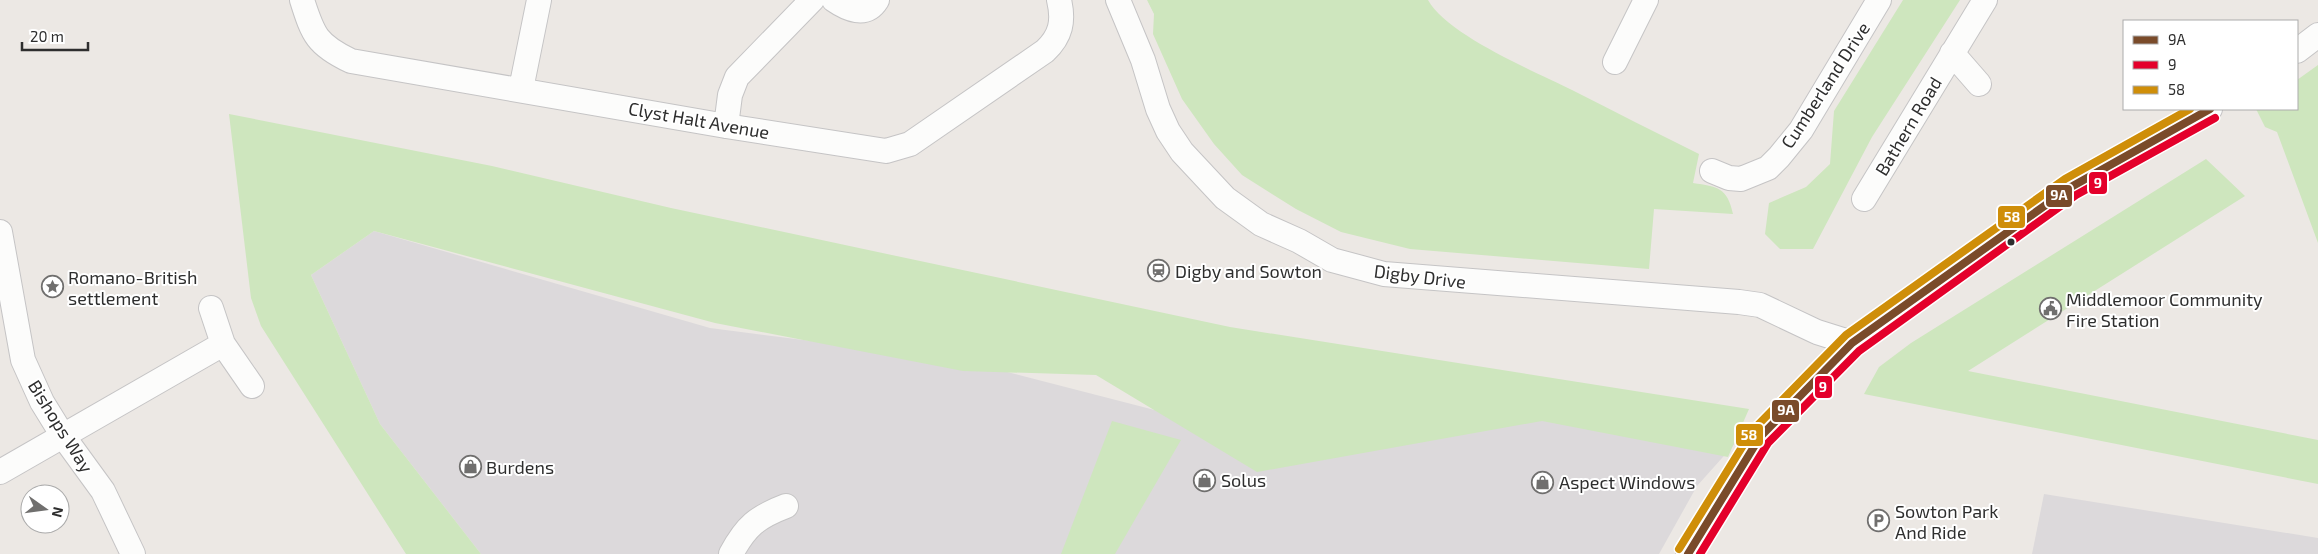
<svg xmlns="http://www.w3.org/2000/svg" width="2318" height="554" font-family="'Exo 2',sans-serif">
<rect width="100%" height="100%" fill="#ece8e4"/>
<path fill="#dcd9db" d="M374,231L710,328L843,345L930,352L1306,449L1543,396L1739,439L1697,486L1659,554H481L380,424L311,275Z
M2044,494L2318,538V554H2032Z"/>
<path fill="#cee6be" d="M1147,0H1428C1447,35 1536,72 1572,90C1615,112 1657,133 1699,154L1693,183C1718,187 1727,187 1733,214L1654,209L1649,269L1410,249L1341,232L1296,209L1242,175L1214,144L1182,99L1153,34L1154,14Z
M1903,0H1960L1872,137L1813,249H1780L1765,234L1769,203L1806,187L1830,164L1834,111Z
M2318,65V243L2277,132L2265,127L2256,109H2297V80Z
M229,114L492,166L671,208L1230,327L1749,409L1728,457L1542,421L1257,472L1096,375L963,371L715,323L374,231L311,275L380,424L481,554H406L261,326L251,298Z
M2206,159L2245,196L1968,371L2318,440V484L1864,394L1879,367L1911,343Z
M1112,421L1181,440L1115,554H1061Z"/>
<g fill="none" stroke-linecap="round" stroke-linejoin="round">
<defs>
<path id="minor" d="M302,0C313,35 317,45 351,61L726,126L886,151L910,144L1045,51C1061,36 1064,21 1059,0
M834,0C847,9 866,18 877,0
M1118,0L1143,60L1158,109L1168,131L1182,152L1225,198L1261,224L1299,241L1332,260L1384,274L1739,302L1760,305L1817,332L1852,343
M2297,51L2318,35
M1952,53L1979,84
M1615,62L1646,0
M521,89L539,0
M726,126L730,95L737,77L812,0
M1712,171L1729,178L1741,179L1768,168L1779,157L1801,130L1879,0
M1864,199L1985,0
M0,232L23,360L42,402L63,436L103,491L133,554
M211,308L223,344L252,386
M0,472L223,344
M731,554C746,526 757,517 786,506
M1688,554L1712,512L1760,437L1852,343L2071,187L2210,109"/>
</defs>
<use href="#minor" stroke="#c5c4c5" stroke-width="26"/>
<use href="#minor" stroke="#fcfcfb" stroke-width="24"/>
<defs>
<path id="bus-1" d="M1688,554L1760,437L1852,343L2071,187L2210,109"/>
<path id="bus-2" d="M1700,554L1768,443L1859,351L2076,195L2215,118"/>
<path id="bus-3" d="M1679,549L1752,431L1846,335L2065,179L2190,109"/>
</defs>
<use href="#bus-1" stroke="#fff" stroke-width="11"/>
<use href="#bus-2" stroke="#fff" stroke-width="11"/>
<use href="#bus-3" stroke="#fff" stroke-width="11"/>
<use href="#bus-1" stroke="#7a4b2a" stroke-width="8"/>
<use href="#bus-2" stroke="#e4002b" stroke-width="8"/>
<use href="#bus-3" stroke="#cf8e09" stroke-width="8"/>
</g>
<defs>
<symbol id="station-ring" viewBox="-11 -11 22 22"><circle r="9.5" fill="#fff" stroke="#706f6e" stroke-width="1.5"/><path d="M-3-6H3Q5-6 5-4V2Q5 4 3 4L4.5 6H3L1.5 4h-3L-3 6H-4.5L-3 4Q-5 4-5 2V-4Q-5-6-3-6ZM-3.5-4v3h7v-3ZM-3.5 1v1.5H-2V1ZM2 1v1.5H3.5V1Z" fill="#706f6e"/></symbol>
<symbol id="sight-ring" viewBox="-11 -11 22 22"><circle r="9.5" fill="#fff" stroke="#706f6e" stroke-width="1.5"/><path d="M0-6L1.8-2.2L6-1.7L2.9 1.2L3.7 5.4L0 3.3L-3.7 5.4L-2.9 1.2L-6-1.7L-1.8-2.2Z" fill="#706f6e"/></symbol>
<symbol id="civic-ring" viewBox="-11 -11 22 22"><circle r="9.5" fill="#fff" stroke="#706f6e" stroke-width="1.5"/><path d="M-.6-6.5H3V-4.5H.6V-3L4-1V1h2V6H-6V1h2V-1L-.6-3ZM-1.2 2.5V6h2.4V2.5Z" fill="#706f6e"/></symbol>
<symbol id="shop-ring" viewBox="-11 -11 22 22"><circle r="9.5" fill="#fff" stroke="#706f6e" stroke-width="1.5"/><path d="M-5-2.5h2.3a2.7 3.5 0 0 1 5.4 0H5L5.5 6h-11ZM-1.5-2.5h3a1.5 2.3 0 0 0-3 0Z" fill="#706f6e"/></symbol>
<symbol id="parking-ring" viewBox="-11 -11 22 22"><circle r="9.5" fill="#fff" stroke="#706f6e" stroke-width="1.5"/><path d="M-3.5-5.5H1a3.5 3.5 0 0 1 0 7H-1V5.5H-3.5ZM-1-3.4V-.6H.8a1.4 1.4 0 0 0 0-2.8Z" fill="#706f6e"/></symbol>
</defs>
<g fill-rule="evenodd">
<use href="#station-ring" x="1146" y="258" width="25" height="25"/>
<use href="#sight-ring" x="40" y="274" width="25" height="25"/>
<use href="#civic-ring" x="2038" y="296" width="25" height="25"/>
<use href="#shop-ring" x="458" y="454" width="25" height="25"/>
<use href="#shop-ring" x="1192" y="468" width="25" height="25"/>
<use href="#shop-ring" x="1530" y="470" width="25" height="25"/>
<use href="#parking-ring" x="1866" y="508" width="25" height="25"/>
</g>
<circle fill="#2e2e2e" stroke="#fff" stroke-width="2" cx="2011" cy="242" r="4.5"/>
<g text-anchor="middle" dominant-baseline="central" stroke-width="4" stroke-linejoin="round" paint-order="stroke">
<g font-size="18" fill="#2e2e2e" stroke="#fff">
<text transform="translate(1825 85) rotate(-57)">Cumberland Drive</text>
<text transform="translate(699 120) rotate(10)">Clyst Halt Avenue</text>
<text transform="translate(1908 126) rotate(-59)">Bathern Road</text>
<text transform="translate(1420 276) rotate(7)">Digby Drive</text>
<text transform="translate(61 426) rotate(58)">Bishops Way</text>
</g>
<g font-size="18" fill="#2e2e2e" stroke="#fff" text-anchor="start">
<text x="1175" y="271">Digby and Sowton</text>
<text x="68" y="277">Romano-British<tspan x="68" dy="21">settlement</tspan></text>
<text x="2066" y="299">Middlemoor Community<tspan x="2066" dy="21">Fire Station</tspan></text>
<text x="486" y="467">Burdens</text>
<text x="1221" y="480">Solus</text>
<text x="1559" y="482">Aspect Windows</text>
<text x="1895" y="511">Sowton Park<tspan x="1895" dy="21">And Ride</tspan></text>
</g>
</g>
<g stroke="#fff" stroke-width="2">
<rect x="2088" y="171" width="20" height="24" rx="5" fill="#e4002b"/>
<rect x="2045" y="184" width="28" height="24" rx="5" fill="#7a4b2a"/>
<rect x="1997" y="205" width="29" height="24" rx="5" fill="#cf8e09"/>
<rect x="1814" y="375" width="19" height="24" rx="5" fill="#e4002b"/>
<rect x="1771" y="399" width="29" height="24" rx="5" fill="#7a4b2a"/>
<rect x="1735" y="423" width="29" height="24" rx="5" fill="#cf8e09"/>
</g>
<g font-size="14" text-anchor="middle" font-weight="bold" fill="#fff">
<text x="2098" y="188">9</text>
<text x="2059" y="200">9A</text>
<text x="2012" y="222">58</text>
<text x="1823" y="392">9</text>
<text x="1786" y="415">9A</text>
<text x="1749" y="440">58</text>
</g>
<rect x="2123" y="20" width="175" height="90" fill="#ffffff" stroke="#ababab"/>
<rect x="2133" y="36" width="25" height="8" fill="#7a4b2a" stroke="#ababab"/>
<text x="2168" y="45" font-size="15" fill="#2e2e2e">9A</text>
<rect x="2133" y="61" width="25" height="8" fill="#e4002b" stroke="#ababab"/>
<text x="2168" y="70" font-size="15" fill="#2e2e2e">9</text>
<rect x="2133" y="86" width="25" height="8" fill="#cf8e09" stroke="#ababab"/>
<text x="2168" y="95" font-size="15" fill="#2e2e2e">58</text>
<g transform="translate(45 509) rotate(104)"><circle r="24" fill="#ffffff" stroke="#ababab"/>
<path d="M0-4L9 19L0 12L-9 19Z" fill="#706f6e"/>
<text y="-8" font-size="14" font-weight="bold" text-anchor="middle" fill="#2e2e2e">N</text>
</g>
<path d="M22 42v8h66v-8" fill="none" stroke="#2e2e2e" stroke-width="2.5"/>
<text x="30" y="42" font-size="15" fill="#2e2e2e" stroke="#ffffff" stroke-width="4" paint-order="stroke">20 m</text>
</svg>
